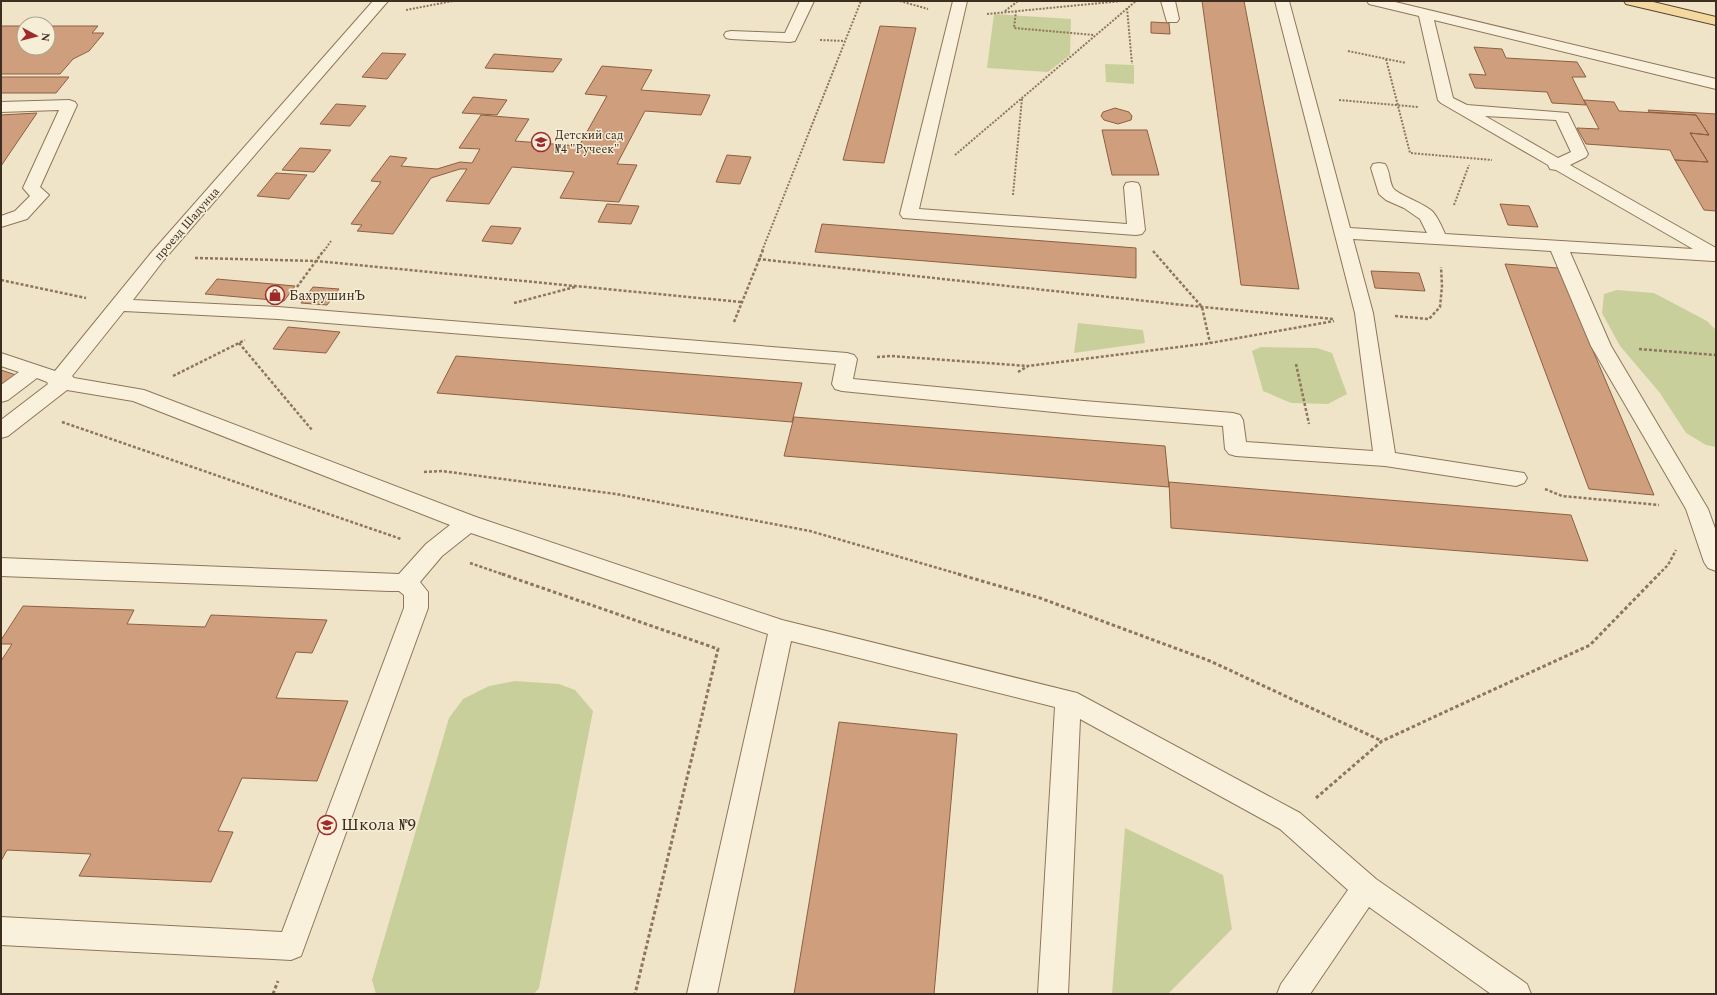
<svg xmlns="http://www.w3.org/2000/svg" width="1717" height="995" font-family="Spectral,serif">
<rect width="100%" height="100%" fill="#f0e4c8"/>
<path fill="#c9cf9b" d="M994,14L1071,19L1070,55L1048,72L987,68Z
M1105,64L1134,65V84L1106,82Z
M1617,290L1654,293L1707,321L1716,330V447L1706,445L1686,433L1660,393L1620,346L1602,313L1604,294Z
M1078,323L1143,330L1145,343L1074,353Z
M1261,347L1317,348L1332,353L1347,394L1328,404L1291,403L1263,391L1252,351Z
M515,681L559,684L575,690L593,711L539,988L534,994H376L372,980L449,718L463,699L489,686Z
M1125,828L1223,875L1232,929L1168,994H1112Z"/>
<path fill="#cf9f7d" stroke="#8d5f41" d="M1202,1H1244L1299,289L1241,285Z
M1151,22L1169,23L1170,34L1151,33Z
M1,26H24V48H48V26H98L92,33H104L89,51L73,59L60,74H1Z
M880,26L916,28L884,163L843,160Z
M1474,47L1502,49L1506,58L1577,62L1586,77H1572L1586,105L1552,103L1547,92L1475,88L1469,74L1486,75Z
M382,53L406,54L387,79L362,77Z
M494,54L562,59L553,72L485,68Z
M602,66L652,70L641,90L710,95L701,115L645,111L617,164L637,165L619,202L560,198L574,172L512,167L489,204L446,201L467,169H460L431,178L393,234L357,231L362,225L351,224L381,182L371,181L390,156L407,158L401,166L437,169L460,162L472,163L480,149L459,148L481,115L529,119L515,141L579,146L607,96L585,94Z
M1,77H69L56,93H1Z
M473,97L507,100L497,115L462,113Z
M1584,100L1614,102L1619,111L1696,115L1709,135L1690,133L1708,162L1675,160L1670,150L1586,144L1577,128L1599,129Z
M336,104L366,106L350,126L320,124Z
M1115,108L1129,112L1132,116L1131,120L1118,124L1104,120L1101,116L1103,112Z
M1648,110L1716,114V211L1704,210L1675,160L1708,162L1690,133L1709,135L1696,115L1649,112Z
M37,113L1,166V115Z
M1102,130H1147L1159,175H1112Z
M300,148L331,150L314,172L282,170Z
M727,155L751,157L740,184L716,182Z
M276,173L307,175L289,199L257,196Z
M607,204L639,206L631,224L598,222Z
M1500,204L1529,206L1538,227L1508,225Z
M822,224L1136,248V278L815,252Z
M491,226L521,228L512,244L482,241Z
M1505,264L1558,268L1654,495L1589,489Z
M1371,271L1419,273L1425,291L1375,288Z
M217,279L295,286L284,301L205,294Z
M313,287L339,289L327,305L301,303Z
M288,327L340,332L326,353L273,349Z
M456,356L675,373L802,383L792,422L437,393Z
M1,370L16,375L1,386Z
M794,417L1165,446L1169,487L784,456Z
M1169,482L1571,515L1588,561L1171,528Z
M23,606L134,610L127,624L205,627L211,615L327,620L312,653L296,652L276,698L348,701L317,781L242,778L218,831L233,832L211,882L79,876L91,854L7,850L1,861V661L12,644H1V640Z
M839,722L957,734L934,994H794Z"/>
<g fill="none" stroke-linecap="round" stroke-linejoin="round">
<defs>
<path id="minor" d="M373,1H388L163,261L133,300L278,307L847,353L854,355L857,359L853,379L1084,401L1233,413L1240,415L1243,420L1246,442L1373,451L1355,313L1275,1H1289L1350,228L1427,233L1420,219L1404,208L1386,200L1379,194L1371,168L1373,164L1379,163L1385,164C1390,171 1389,181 1393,188C1398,195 1424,203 1433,212C1438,218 1442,227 1445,234L1693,249L1556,170L1550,169L1548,165L1441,103L1438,100L1419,16L1369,4L1367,1H1391L1716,79V89L1434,20L1453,98L1467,105L1568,113L1588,154L1586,157L1570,165L1716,248V261H1713L1570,252L1611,346L1708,509L1716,531V571L1708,568L1704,562L1686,509L1591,346L1551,251L1353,239L1373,313L1395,453L1524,473L1527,478L1524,483L1516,486L1385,466L1236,456L1229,454L1225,449L1223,426L1084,415L842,391L835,389L832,384L836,364L278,319L124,311L72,376L74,378L144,390L476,517L782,620L1077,693L1300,813L1376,879L1527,984L1531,994H1491L1369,907L1310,994H1277L1281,984L1348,890L1280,829L1080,719L1068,994H1038L1055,707L791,641L717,994H687L768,634L471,533L442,556L420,582L428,592V608L301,956L291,960L1,945V917L282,932L404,608V595L399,591H389L1,576V558L399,574L426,544L450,525L133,401L67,390L8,436L1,438V420L48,384L47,382L37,378L8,400L1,402V385L19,372L1,366V353L55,371L151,253ZM1485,116L1556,120L1571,152L1558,158Z
M800,1H814L795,41L790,42L731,39L726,38L724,35L726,32L731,31L785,33Z
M953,1H967L919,209L1127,224L1124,187L1126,183L1132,182L1138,183L1140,187L1145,230L1142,234L1136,235L903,218L900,214Z
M1161,1H1175L1179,19L1177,22H1167Z
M69,100L75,102L77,105L40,187L49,195L27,219L1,227V216L15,211L30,196L23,188L59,110L1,112V102Z"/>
<path id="major" d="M1624,1H1649L1716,17V25L1626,4Z"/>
</defs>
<use href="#minor" stroke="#8d765c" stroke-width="2"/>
<use href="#major" stroke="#5b4430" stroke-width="2"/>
<path stroke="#8d765c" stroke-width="2" stroke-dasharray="2 1.5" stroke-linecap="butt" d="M900,1L928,9
M1127,8L1132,64
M406,10L453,1
M1005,11L1018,1
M1016,11L1014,28L1094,35
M987,14L1122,1
M820,40L845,41
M1348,51L1406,63
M1386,59L1410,153L1492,160
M1339,100L1418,107
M955,155L1136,1
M1013,195L1022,98
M1454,205L1469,165
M324,251L331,241
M762,251L861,1"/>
<path stroke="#8d765c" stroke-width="2.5" stroke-dasharray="3 2" stroke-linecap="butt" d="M1153,251L1202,307L1210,343
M195,258L316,261L741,302
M758,259L1202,307L1333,319
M1,280L86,298
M297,287L324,250
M514,303L575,287
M1395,316L1429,319L1440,307L1442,286L1441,267
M734,322L763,250
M239,343L312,430
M1639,349L1716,355
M877,357L891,356L1028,366
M1296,364L1309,424
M1018,372L1028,366L1210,343L1334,321
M173,376L245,340
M62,422L401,539
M424,472L442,471L616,494L810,531L962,575
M1545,489L1562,496L1659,505
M470,563L505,575
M1658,575L1668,565L1676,550"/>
<path stroke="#8d765c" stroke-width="3" stroke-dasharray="3.5 2.5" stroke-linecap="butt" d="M502,574L718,649L635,994
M958,574L1040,598L1210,661L1382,741
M1316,798L1382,741L1590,645L1659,574
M273,994L278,981"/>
<use href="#minor" fill="#faf1dc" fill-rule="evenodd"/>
<use href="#major" fill="#f3d9a0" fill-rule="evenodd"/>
</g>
<defs>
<symbol id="school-ring" viewBox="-11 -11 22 22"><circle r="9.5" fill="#f7eed8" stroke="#9e2a2b" stroke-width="1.5"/><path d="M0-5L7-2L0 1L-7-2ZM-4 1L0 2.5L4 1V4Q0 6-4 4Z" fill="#9e2a2b"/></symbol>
<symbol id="shop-ring" viewBox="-11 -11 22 22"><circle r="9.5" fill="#f7eed8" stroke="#9e2a2b" stroke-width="1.5"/><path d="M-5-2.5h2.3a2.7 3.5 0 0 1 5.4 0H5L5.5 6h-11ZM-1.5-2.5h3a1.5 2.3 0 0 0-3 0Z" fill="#9e2a2b"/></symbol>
</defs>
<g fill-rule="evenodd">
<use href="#school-ring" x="530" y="131" width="22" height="22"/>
<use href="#shop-ring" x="264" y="284" width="22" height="22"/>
<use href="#school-ring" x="316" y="814" width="22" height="22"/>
</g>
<g text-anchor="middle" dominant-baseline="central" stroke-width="3" stroke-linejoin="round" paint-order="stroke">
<g font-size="12" fill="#3d2e20" stroke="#f7eed8" text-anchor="start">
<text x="555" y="135">Детский сад<tspan x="555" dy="14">№4 "Ручеек"</tspan></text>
</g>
<g font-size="12" fill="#3d2e20" stroke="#f7eed8">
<text transform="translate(187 224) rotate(-49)">проезд Шадунца</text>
</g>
<g font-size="14" fill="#3d2e20" stroke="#f7eed8" text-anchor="start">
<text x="289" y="295">БахрушинЪ</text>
</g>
<g font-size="17" fill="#3d2e20" stroke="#f7eed8" text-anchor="start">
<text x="341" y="825">Школа №9</text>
</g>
</g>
<rect width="1717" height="995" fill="none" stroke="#3d2e20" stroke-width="4"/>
<g transform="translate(36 36) rotate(97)"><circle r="19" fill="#f7eed8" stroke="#ada18e"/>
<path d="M0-3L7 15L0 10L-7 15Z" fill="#9e2a2b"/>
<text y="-6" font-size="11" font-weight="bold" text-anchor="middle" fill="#3d2e20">N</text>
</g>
</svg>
